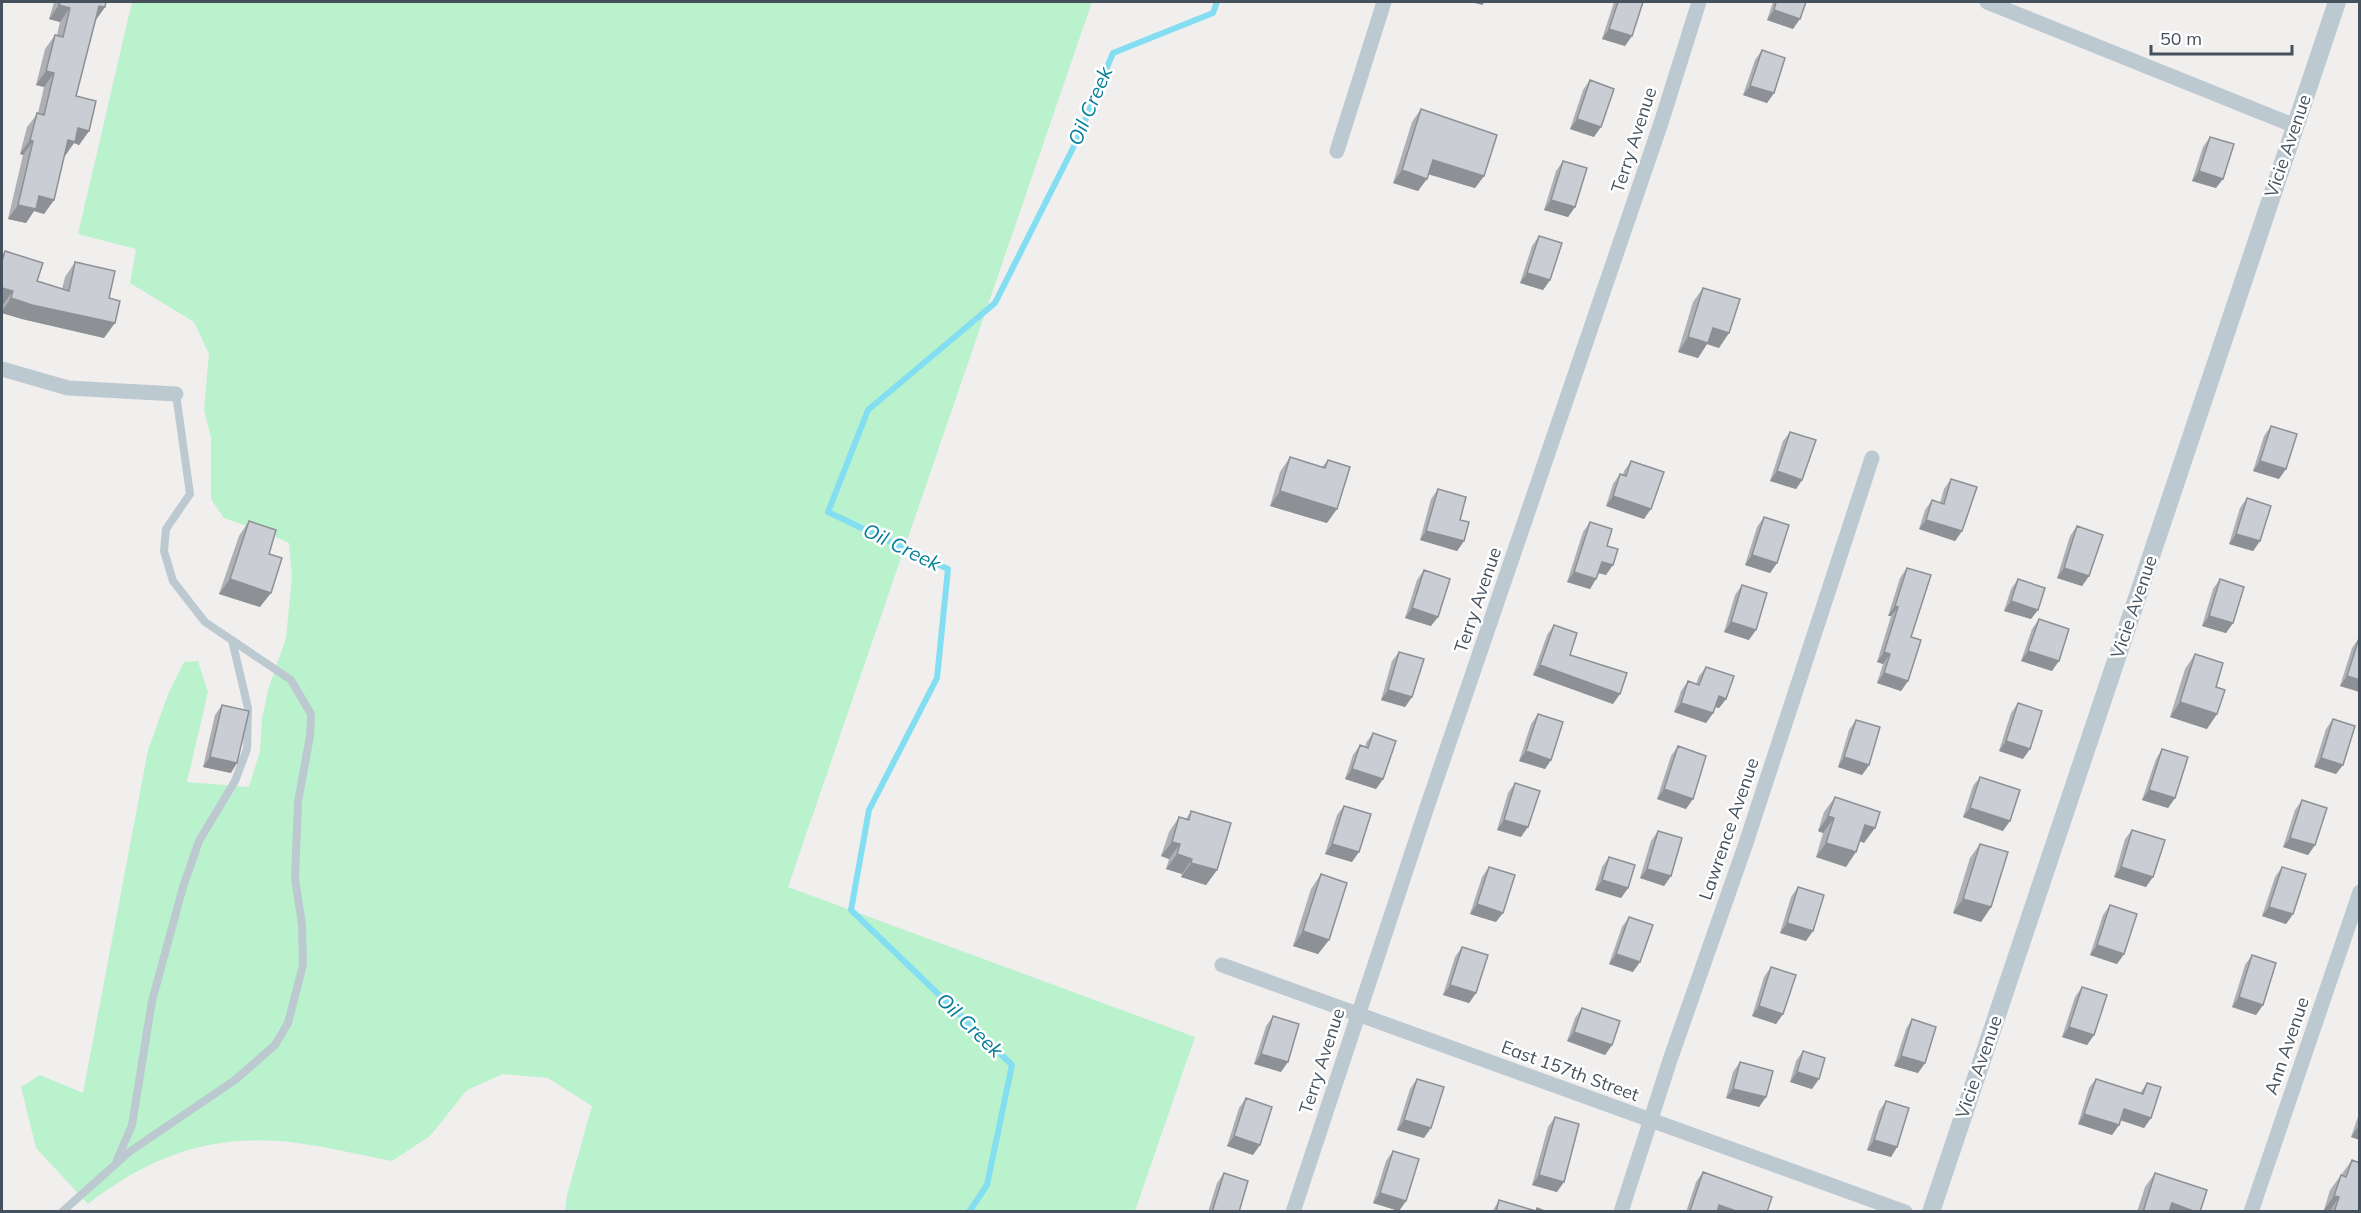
<svg xmlns="http://www.w3.org/2000/svg" width="2361" height="1213" viewBox="0 0 2361 1213" font-family="Mulish,sans-serif">
<rect width="100%" height="100%" fill="#f1eeee"/>
<path fill="#b9f2cd" d="M132 2H1092L788 887 1195 1037 1135 1211H565L567 1195 592 1106 548 1078 503 1074 467 1090 430 1136 392 1161C355 1154 317 1144 279 1141 204 1136 146 1159 88 1204L36 1148 21 1087 40 1075 83 1093 148 750 169 692 184 662 198 661 208 692 187 782 249 787 260 751 262 719 268 690 286 638 292 577 289 543 265 532 224 518 211 499V438L204 410 209 354 194 322 130 283 136 249 78 234Z"/>
<g fill="none" stroke-linecap="round" stroke-linejoin="round">
<path stroke="#83def1" stroke-width="6" d="M969 1212 987 1185 1012 1065 851 910 869 810 937 678 948 569 828 512 868 410 995 303 1076 142 1113 53 1213 13 1217 2"/>
<path stroke="#bdc9d1" stroke-width="8" d="M117 1160 132 1125 152 1001 183 887 199 841 235 781 247 749 248 708 232 640
M62 1212 129 1152 235 1080 275 1045 288 1023 303 965 302 924 295 879 298 802 310 736 311 714 291 680 205 622 173 581 164 551 166 529 190 494 176 394"/>
<path stroke="#bdc9d1" stroke-width="15" d="M1987 2 2295 126
M1337 151 1384 2
M2 369 68 388 176 394
M1222 965 1905 1212
M1293 1212 1427 807 1661 123 1699 2
M1621 1212 1670 1060 1745 846 1872 458
M2251 1212 2360 892"/>
<path stroke="#bdc9d1" stroke-width="18" d="M1931 1212 2337 2"/>
</g>
<path fill="#aeb0b5" d="M54 2H106L105 7 95 21 76 96 89 131 79 145 74 143 64 155 54 200 44 214 34 211 26 223 8 219 23 155 20 154 27 127 38 113 44 87 36 85 45 49 55 35H57L60 22 49 19Z
M1614 2H1618L1625 46 1602 39Z
M1773 2H1806L1793 29 1767 20Z
M1762 50 1774 93 1767 103 1743 95 1755 60Z
M1590 80 1594 137 1570 129 1583 90Z
M1421 109 1484 176 1475 188 1429 174 1418 191 1393 183 1412 122Z
M2210 137 2216 188 2192 181 2203 147Z
M1563 161 1575 207 1568 217 1544 210 1556 171Z
M1539 236 1550 280 1543 290 1520 283 1532 246Z
M5 251 37 281 62 289 65 277 75 262 109 298 104 338 22 319 2 313V256Z
M1703 288 1719 348 1707 344 1698 358 1678 352 1693 302Z
M2271 426 2279 479 2253 471 2264 436Z
M1790 432 1802 480 1796 489 1770 481 1783 441Z
M1290 457 1322 467 1328 460 1327 523 1270 506 1280 472Z
M1631 461 1644 519 1606 506 1613 484 1620 474 1623 475 1624 471Z
M1951 479 1962 531 1955 541 1919 529 1925 510 1932 500 1940 503 1944 489Z
M1438 489 1460 520 1464 541 1457 551 1420 540 1431 499Z
M2247 498 2260 541 2253 551 2229 544 2240 508Z
M1764 517 1777 563 1770 573 1745 565 1757 527Z
M249 521 269 554 260 607 219 594 239 536Z
M1590 522 1607 546 1606 575 1599 573 1590 589 1567 582 1583 532Z
M2077 526 2089 576 2082 586 2057 578 2070 536Z
M1907 568 1911 637 1908 681 1901 691 1877 683 1883 664 1877 662 1891 616H1888L1900 578Z
M1424 570 1431 626 1405 618 1417 580Z
M2018 579 2031 619 2004 611 2011 589Z
M2220 579 2233 623 2226 633 2202 626 2213 589Z
M1742 585 1749 640 1724 632 1735 595Z
M2039 619 2052 671 2021 661 2032 629Z
M1554 625 1570 655 1613 704 1533 675 1547 635Z
M2359 638H2360V692L2340 686 2352 648Z
M1399 652 1412 697 1405 707 1381 700 1392 661Z
M2195 654 2216 687 2207 729 2170 717 2185 669Z
M1706 667 1726 699 1719 708 1715 707 1713 713 1706 723 1674 712 1681 691 1688 681 1696 684 1699 676Z
M2018 703 2023 759 1999 751 2011 713Z
M222 705 231 773 203 767 215 715Z
M1538 714 1551 760 1545 769 1519 761 1531 724Z
M2333 719 2336 774 2314 767 2326 729Z
M1856 720 1869 765 1862 775 1838 767 1849 730Z
M1373 733 1383 779 1376 789 1345 779 1353 755 1360 745 1365 747 1366 743Z
M1678 746 1686 809 1657 799 1671 756Z
M2162 749 2175 798 2168 808 2142 800 2156 759Z
M1980 777 2003 831 1963 817 1973 786Z
M1515 783 1521 837 1497 830 1508 793Z
M1835 797 1864 843 1860 841 1846 867 1816 857 1823 833 1818 831 1824 812Z
M2302 800 2315 845 2308 855 2283 847 2295 810Z
M1344 806 1352 862 1325 854 1337 815Z
M1191 811 1217 870 1206 885 1181 877 1182 874 1166 869 1169 859 1161 856 1169 832 1179 817 1186 819Z
M2132 830 2146 887 2114 877 2125 839Z
M1658 831 1671 876 1664 886 1640 878 1651 841Z
M1980 844 1991 907 1981 922 1953 913 1970 858Z
M1609 857 1628 888 1621 898 1595 890 1602 867Z
M1489 867 1496 922 1470 914 1482 877Z
M2282 867 2293 914 2286 924 2262 916 2275 877Z
M1321 874 1329 940 1318 954 1293 946 1311 889Z
M1798 887 1806 941 1780 933 1791 897Z
M2110 905 2124 954 2117 964 2090 955 2103 915Z
M1629 917 1633 972 1609 964 1622 927Z
M1462 947 1476 993 1469 1003 1443 995 1455 957Z
M2252 955 2263 1005 2256 1015 2232 1007 2245 965Z
M1771 967 1783 1014 1776 1024 1752 1016 1764 977Z
M2082 987 2094 1035 2087 1045 2062 1037 2075 997Z
M1582 1008 1612 1045 1605 1055 1567 1041 1575 1018Z
M1273 1016 1281 1072 1254 1064 1266 1026Z
M1912 1019 1925 1063 1918 1073 1894 1066 1906 1029Z
M1803 1051 1812 1089 1790 1082 1796 1061Z
M1740 1062 1766 1097 1759 1107 1726 1098 1733 1072Z
M1417 1079 1424 1138 1397 1130 1410 1089Z
M2096 1079 2140 1093 2147 1083 2151 1118 2144 1128 2120 1120 2119 1125 2112 1135 2078 1124 2089 1088Z
M1246 1098 1253 1155 1227 1146 1239 1108Z
M1886 1101 1897 1147 1891 1157 1867 1150 1879 1111Z
M2360 1111V1140L2351 1137Z
M1555 1117 1557 1192 1532 1185 1548 1127Z
M1393 1151 1406 1201 1399 1211 1373 1203 1386 1161Z
M2352 1160 2360 1212H2328L2324 1210 2330 1190Z
M1703 1172 1767 1212H1686L1696 1182Z
M1224 1173 1239 1212H1208L1217 1183Z
M2155 1173 2200 1212H2137L2145 1187Z
M1499 1200 1535 1211 1537 1208 1547 1212H1492Z"/>
<path fill="#8d9094" d="M1471 2H1485L1482 5Z
M59 5 70 8 60 22 49 19Z
M99 6 105 7 95 21Z
M1774 10 1800 19 1793 29 1767 20Z
M1609 29 1632 36 1625 46 1602 39Z
M46 71 54 73 44 87 36 85Z
M1750 86 1774 93 1767 103 1743 95Z
M1577 119 1601 127 1594 137 1570 129Z
M78 128 89 131 79 145 74 143 65 156 58 154Z
M30 140 33 141 23 155 20 154Z
M1433 160 1484 176 1475 188 1424 173Z
M1402 170 1427 179 1418 191 1393 183Z
M2199 171 2223 179 2216 188 2192 181Z
M39 196 54 200 44 214 34 211 26 223 8 219 18 205Z
M1551 200 1575 207 1568 217 1544 210Z
M1527 273 1550 280 1543 290 1520 283Z
M2 288 13 291 2 306Z
M11 298 115 323 104 338 22 319 2 313V311Z
M1713 328 1729 333 1719 348 1707 344 1698 358 1678 352 1688 337Z
M2260 461 2286 469 2279 479 2253 471Z
M1777 471 1802 480 1796 489 1770 481Z
M1280 491 1337 509 1327 523 1270 506Z
M1613 496 1651 509 1644 519 1606 506Z
M1926 520 1962 531 1955 541 1919 529Z
M1426 531 1464 541 1457 551 1420 540Z
M2236 534 2260 541 2253 551 2229 544Z
M1752 555 1777 563 1770 573 1745 565Z
M1602 562 1613 565 1606 575 1595 572Z
M2064 568 2089 576 2082 586 2057 578Z
M1574 572 1596 579 1590 589 1567 582Z
M230 579 271 593 260 607 219 594Z
M2011 601 2038 610 2031 619 2004 611Z
M1895 606 1898 607 1891 616H1888Z
M1412 608 1438 617 1431 626 1405 618Z
M2209 616 2233 623 2226 633 2202 626Z
M1731 622 1756 630 1749 640 1724 632Z
M2028 651 2059 661 2052 671 2021 661Z
M1884 652 1890 654 1883 664 1877 662Z
M1540 665 1620 694 1613 704 1533 675Z
M1884 673 1908 681 1901 691 1877 683Z
M2347 676 2360 680V692L2340 686Z
M1388 690 1412 697 1405 707 1381 700Z
M1719 696 1726 699 1719 708 1712 706Z
M2180 702 2217 714 2207 729 2170 717Z
M1681 703 1713 713 1706 723 1674 712Z
M2006 741 2030 749 2023 759 1999 751Z
M1526 751 1551 760 1545 769 1519 761Z
M210 757 237 763 231 773 203 767Z
M1844 757 1869 765 1862 775 1838 767Z
M2321 758 2343 765 2336 774 2314 767Z
M1352 769 1383 779 1376 789 1345 779Z
M1664 789 1693 799 1686 809 1657 799Z
M2149 790 2175 798 2168 808 2142 800Z
M1970 808 2010 821 2003 831 1963 817Z
M1828 816 1834 818 1823 833 1818 831Z
M1504 820 1528 827 1521 837 1497 830Z
M1865 825 1875 828 1864 843 1855 839Z
M2290 838 2315 845 2308 855 2283 847Z
M1172 842 1180 844 1169 859 1161 856Z
M1826 843 1856 852 1846 867 1816 857Z
M1332 844 1359 852 1352 862 1325 854Z
M1177 854 1192 859 1182 874 1166 869Z
M1191 863 1217 870 1206 885 1181 877Z
M2121 867 2153 877 2146 887 2114 877Z
M1647 869 1671 876 1664 886 1640 878Z
M1602 880 1628 888 1621 898 1595 890Z
M1963 899 1991 907 1981 922 1953 913Z
M1477 904 1503 913 1496 922 1470 914Z
M2269 907 2293 914 2286 924 2262 916Z
M1787 923 1813 931 1806 941 1780 933Z
M1303 931 1329 940 1318 954 1293 946Z
M2097 945 2124 954 2117 964 2090 955Z
M1616 954 1640 962 1633 972 1609 964Z
M1450 985 1476 993 1469 1003 1443 995Z
M2239 997 2263 1005 2256 1015 2232 1007Z
M1759 1006 1783 1014 1776 1024 1752 1016Z
M2069 1027 2094 1035 2087 1045 2062 1037Z
M1574 1032 1612 1045 1605 1055 1567 1041Z
M1261 1054 1288 1062 1281 1072 1254 1064Z
M1901 1056 1925 1063 1918 1073 1894 1066Z
M1797 1072 1819 1079 1812 1089 1790 1082Z
M1733 1089 1766 1097 1759 1107 1726 1098Z
M2124 1109 2151 1118 2144 1128 2117 1119Z
M2084 1114 2119 1125 2112 1135 2078 1124Z
M1404 1120 1431 1128 1424 1138 1397 1130Z
M2358 1127 2360 1128V1140L2351 1137Z
M1234 1136 1260 1145 1253 1155 1227 1146Z
M1874 1140 1897 1147 1891 1157 1867 1150Z
M1539 1175 1564 1182 1557 1192 1532 1185Z
M1380 1193 1406 1201 1399 1211 1373 1203Z
M2334 1196 2339 1197 2329 1212 2324 1210Z
M2172 1203 2196 1212H2166Z
M1719 1205 1739 1212H1714Z"/>
<path fill="#cacdd3" stroke="#8d9094" stroke-width="1.5" d="M60 2H106L105 7 99 6 76 96 96 101 89 131 78 128 75 142 68 140 54 200 39 196 36 209 18 205 33 141 30 140 37 113 44 115 54 73 46 71 55 35 63 37 70 8 59 5Z
M1618 2H1643L1632 36 1609 29Z
M1776 2H1806L1800 19 1774 10Z
M1762 50 1785 58 1774 93 1750 86Z
M1590 80 1614 89 1601 127 1577 119Z
M1421 109 1497 135 1484 176 1433 160 1427 179 1402 170Z
M2210 137 2234 144 2223 179 2199 171Z
M1563 161 1587 168 1575 207 1551 200Z
M1539 236 1562 243 1550 280 1527 273Z
M5 251 43 263 37 281 69 291 75 262 115 271 109 298 120 301 115 323 32 305 11 298 13 291 2 288V261Z
M1703 288 1740 299 1729 333 1713 328 1708 343 1688 337Z
M2271 426 2297 434 2286 469 2260 461Z
M1790 432 1816 440 1802 480 1777 471Z
M1290 457 1325 468 1328 460 1350 467 1337 509 1280 491Z
M1631 461 1664 472 1651 509 1613 496 1620 474 1626 476Z
M1951 479 1977 487 1962 531 1926 520 1932 500 1944 504Z
M1438 489 1466 497 1460 520 1469 522 1464 541 1426 531Z
M2247 498 2271 506 2260 541 2236 534Z
M1764 517 1789 525 1777 563 1752 555Z
M249 521 276 530 269 554 282 558 271 593 230 579Z
M1590 522 1612 529 1607 546 1618 549 1613 565 1602 562 1596 579 1574 572Z
M2077 526 2103 535 2089 576 2064 568Z
M1907 568 1931 575 1911 637 1921 640 1908 681 1884 673 1890 654 1884 652 1898 607 1895 606Z
M1424 570 1450 579 1438 617 1412 608Z
M2018 579 2045 588 2038 610 2011 601Z
M2220 579 2244 587 2233 623 2209 616Z
M1742 585 1767 593 1756 630 1731 622Z
M2039 619 2069 629 2059 661 2028 651Z
M1554 625 1577 633 1570 655 1627 673 1620 694 1540 665Z
M2359 638H2360V680L2347 676Z
M1399 652 1424 659 1412 697 1388 690Z
M2195 654 2223 663 2216 687 2225 690 2217 714 2180 702Z
M1706 667 1734 676 1726 699 1719 696 1713 713 1681 703 1688 681 1699 685Z
M2018 703 2042 711 2030 749 2006 741Z
M222 705 249 711 237 763 210 757Z
M1538 714 1563 722 1551 760 1526 751Z
M2333 719 2355 726 2343 765 2321 758Z
M1856 720 1880 727 1869 765 1844 757Z
M1373 733 1396 741 1383 779 1352 769 1360 745 1368 748Z
M1678 746 1706 756 1693 799 1664 789Z
M2162 749 2188 757 2175 798 2149 790Z
M1980 777 2020 790 2010 821 1970 808Z
M1515 783 1540 791 1528 827 1504 820Z
M1835 797 1880 812 1875 828 1865 825 1856 852 1826 843 1834 818 1828 816Z
M2302 800 2327 808 2315 845 2290 838Z
M1344 806 1371 814 1359 852 1332 844Z
M1191 811 1231 823 1217 870 1191 863 1192 859 1177 854 1180 844 1172 842 1179 817 1189 820Z
M2132 830 2165 840 2153 877 2121 867Z
M1658 831 1682 838 1671 876 1647 869Z
M1980 844 2008 852 1991 907 1963 899Z
M1609 857 1635 865 1628 888 1602 880Z
M1489 867 1515 875 1503 913 1477 904Z
M2282 867 2306 874 2293 914 2269 907Z
M1321 874 1347 883 1329 940 1303 931Z
M1798 887 1824 895 1813 931 1787 923Z
M2110 905 2137 914 2124 954 2097 945Z
M1629 917 1653 925 1640 962 1616 954Z
M1462 947 1488 955 1476 993 1450 985Z
M2252 955 2276 963 2263 1005 2239 997Z
M1771 967 1796 975 1783 1014 1759 1006Z
M2082 987 2107 995 2094 1035 2069 1027Z
M1582 1008 1620 1021 1612 1045 1574 1032Z
M1273 1016 1299 1024 1288 1062 1261 1054Z
M1912 1019 1936 1027 1925 1063 1901 1056Z
M1803 1051 1825 1058 1819 1079 1797 1072Z
M1740 1062 1773 1071 1766 1097 1733 1089Z
M1417 1079 1444 1087 1431 1128 1404 1120Z
M2096 1079 2143 1094 2147 1083 2161 1087 2151 1118 2124 1109 2119 1125 2084 1114Z
M1246 1098 1272 1107 1260 1145 1234 1136Z
M1886 1101 1909 1108 1897 1147 1874 1140Z
M1555 1117 1579 1124 1564 1182 1539 1175Z
M1393 1151 1419 1159 1406 1201 1380 1193Z
M2352 1160 2360 1163V1212H2334L2339 1197 2334 1196 2341 1175 2346 1177Z
M1703 1172 1772 1197 1767 1212H1739L1719 1205 1717 1212 1690 1211Z
M1224 1173 1248 1181 1239 1212H1212Z
M2155 1173 2207 1190 2200 1212H2196L2172 1203 2169 1212H2143Z
M1499 1200 1536 1211 1537 1208 1547 1212H1496Z"/>
<g text-anchor="middle" stroke-width="5" stroke-linejoin="round" paint-order="stroke">
<g font-size="18" fill="#45525d" stroke="#fff">
<text transform="translate(1634 140) rotate(-72)" y="6">Terry Avenue</text>
<text transform="translate(2288 146) rotate(-71)" y="6">Vicie Avenue</text>
<text transform="translate(1478 600) rotate(-71)" y="6">Terry Avenue</text>
<text transform="translate(2134 607) rotate(-71)" y="6">Vicie Avenue</text>
<text transform="translate(1729 829) rotate(-71)" y="6">Lawrence Avenue</text>
<text transform="translate(2287 1046) rotate(-71)" y="6">Ann Avenue</text>
<text transform="translate(1322 1061) rotate(-72)" y="6">Terry Avenue</text>
<text transform="translate(1979 1067) rotate(-71)" y="6">Vicie Avenue</text>
<text transform="translate(1570 1071) rotate(20)" y="6">East 157th Street</text>
</g>
<g font-size="20" font-style="italic" fill="#057f99" stroke="#fff">
<text transform="translate(1090 106) rotate(-67)" y="7">Oil Creek</text>
<text transform="translate(902 547) rotate(26)" y="7">Oil Creek</text>
<text transform="translate(970 1025) rotate(44)" y="7">Oil Creek</text>
</g>
</g>
<rect width="2361" height="1213" fill="none" stroke="#45525d" stroke-width="6"/>
<path d="M2151 45v9h141v-9" fill="none" stroke="#45525d" stroke-width="3"/>
<text x="2160" y="45" font-size="18" fill="#45525d" stroke="#ffffff" stroke-width="4.5" paint-order="stroke">50 m</text>
</svg>
